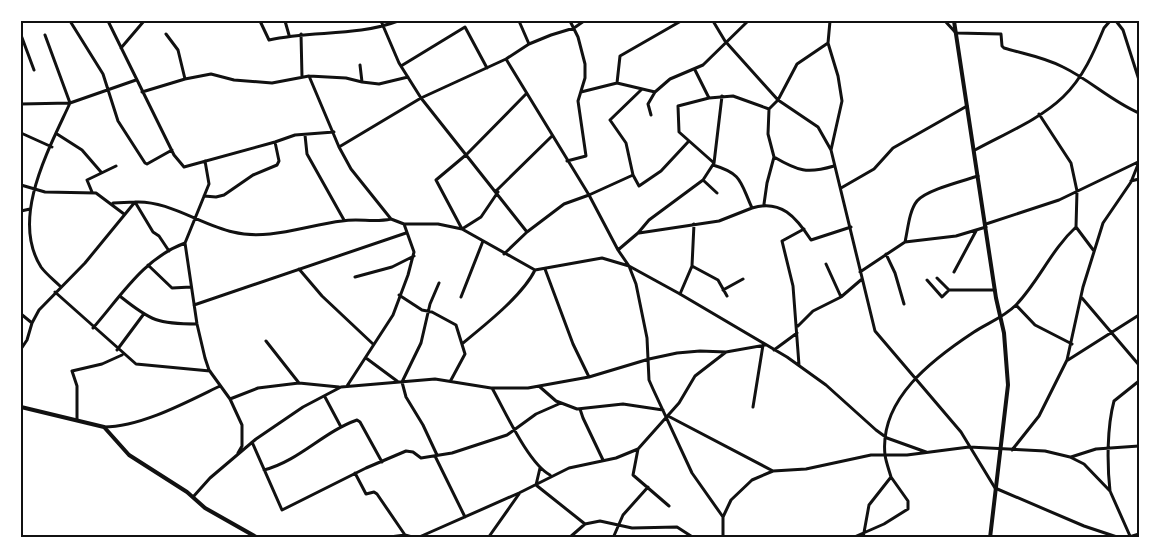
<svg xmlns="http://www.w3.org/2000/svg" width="1160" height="559" viewBox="0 0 1160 559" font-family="Manrope,sans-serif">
<rect width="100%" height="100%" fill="#fff"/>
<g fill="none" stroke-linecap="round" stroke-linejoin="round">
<path stroke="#111" stroke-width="3" d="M70 21 103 74 118 121 145 163 147 164 172 150
M108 21 174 155 184 167 275 142 295 135 334 132
M260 21 269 40C312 30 356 37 398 21
M285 21 289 35
M381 21 399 63 421 98 527 232 564 204 589 195 618 250 629 266 636 284 647 338 649 380 653 389 692 473 723 517
M519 21 529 44
M713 21 725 41 778 100 818 127 831 150
M830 21 828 43 838 76 842 101 831 150 875 331 961 432 995 488 1084 526 1120 538
M945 21 956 33 1001 34 1002 46 1004 48C1024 54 1044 57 1063 67 1090 80 1111 101 1139 113
M1116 21 1123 30 1139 80
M166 34 178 50 185 79
M301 34 302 77
M21 35 34 70
M828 43 797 64 778 100 769 109 768 134 774 157C798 171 807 174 834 166
M121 48 144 21
M506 59 589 195 633 175
M401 66 465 27 487 68
M695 70 709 98
M309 76 346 78 362 82 360 65
M362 82 379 84 408 77
M617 83 620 56 681 21
M641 90 610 120 626 143 633 175 639 186 661 171 688 142
M142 92 185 79 211 74 234 80 272 83 309 76 339 147 351 169 391 219 404 224H438L462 229 535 270 602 258 629 266 680 294 787 357 826 385 876 430 887 438 926 452
M581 92 617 83 655 92 670 79 703 65 748 21
M21 104 70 103 45 35
M1039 114 1071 163 1077 191 1076 227 1094 251
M651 115 648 104 655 92
M21 133 52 147
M57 134 82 150 101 172
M305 135 307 154 344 220
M339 147 421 98 506 59 529 44 551 35 574 28 584 21
M975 150C1004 134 1039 120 1063 97 1083 78 1094 52 1104 28L1110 21
M205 161 209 184 185 243 197 324 205 358 209 370 230 399 242 425V446L238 453
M567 161 586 156 578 101 585 78V64L578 37 570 21
M714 163 679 132 678 106 709 98 733 96 769 109
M713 165C743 174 740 182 752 208 781 199 796 217 811 240L851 227
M703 180 717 193
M1131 181 1139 179
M21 185 45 192 96 193 124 214
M841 188 874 169 893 148 967 106
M496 191 552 136
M92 192 87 180 116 166
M498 192 481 217 462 229 436 180 467 154 526 94
M204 196 216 197 224 195 253 175 277 165 279 161 275 142
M113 203 135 202 153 232 159 236 169 251
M764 204 767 183 774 157
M21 211 30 209
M986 224 1059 200 1138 162
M639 233 719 221 752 208
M905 242C908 229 909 211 917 201 926 190 963 181 978 176
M618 250 638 233 649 220 703 180 714 163 722 96
M504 254 527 232
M886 254 895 273 904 304
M826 264 841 297
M148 265 172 288 191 287
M692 266 718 280 727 296
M299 269 322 296 373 344
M545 269 573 344 589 377
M860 272 905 242 956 236 986 227
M954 272 976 231
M355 277 392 267 414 256
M937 278 949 290H995
M927 280 942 297 949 290
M60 286C54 280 46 274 41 267 10 218 49 149 70 103L136 80
M723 290 743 279
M55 292 136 364 210 371
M680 294 692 266 694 224
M399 295 422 310 432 312 456 325 465 354 451 380
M121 297C151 321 158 324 197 324
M461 297 483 241
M1082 298 1139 365
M194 305 406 233
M1016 305 1035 325 1072 344
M21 314 32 323
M798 326 813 311 841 297 862 279
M93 328C121 296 144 258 185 243
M266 341 299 383
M463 343C485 325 523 295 535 270
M21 349 27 340 32 323 39 310 85 263 135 202C168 200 201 225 233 232 268 241 307 225 342 221 359 218 374 223 391 219
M117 350 143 315
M774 350 797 333
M366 358 397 381
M1068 360 1139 315
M799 365 793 286 782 241 804 229
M347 386 393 315 408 275 414 252 404 224
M540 387 556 401 577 409 623 404 663 410
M492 388C505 411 528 463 550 475
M325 397 341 427
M230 399 258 388 299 383 339 387
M753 407 763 345
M580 409 583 418 603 460
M668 416 773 471
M77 420V386L72 371 102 364 122 355
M104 427C141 427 187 402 220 386
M252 442 282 510 366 468 406 451 413 452 421 458 452 453 507 435 536 414 561 403
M638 449 633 475 669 506
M1012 450 1039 416 1067 360 1083 287 1103 223 1131 182 1139 162
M437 455 423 425 406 397 402 382 421 343 430 304 439 283
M435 456 465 517
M1071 457 1096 449 1139 446
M540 468 536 485 585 524
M264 470C299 461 323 432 357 420L360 422 382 462
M355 473 366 494 374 492 377 494 405 535
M1110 491C1107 464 1107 427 1114 401L1139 381
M193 497 210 478 256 439 303 407 341 387 435 379 491 388H528L589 377 649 359 677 353 700 351 726 352 765 345
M382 538 405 535 416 538
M417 538 519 493 569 468 616 458 638 449 679 403 695 376 726 352
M488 538 519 494
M569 538 585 524 600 521 632 528 677 527 694 538
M613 538 623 515 648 487
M723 538V517L731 500 752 480 773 471 806 469 871 455H907L969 447 1045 451 1070 457 1084 464 1110 491 1130 536
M852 538 884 524 908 509V501L891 477
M863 538 869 505 891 477C889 470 886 462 885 455 879 399 933 359 974 332 988 323 1004 317 1016 305 1039 281 1051 250 1076 227
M1126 538 1139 534"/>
<path stroke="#111" stroke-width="4" d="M954 21 996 298 1004 333 1008 385 990 538
M21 407 104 427 129 455 187 492 205 508 258 538"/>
</g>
<rect width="1160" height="559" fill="none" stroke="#ffffff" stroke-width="45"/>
<rect x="22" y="22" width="1116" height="514" fill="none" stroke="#111" stroke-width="2"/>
</svg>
